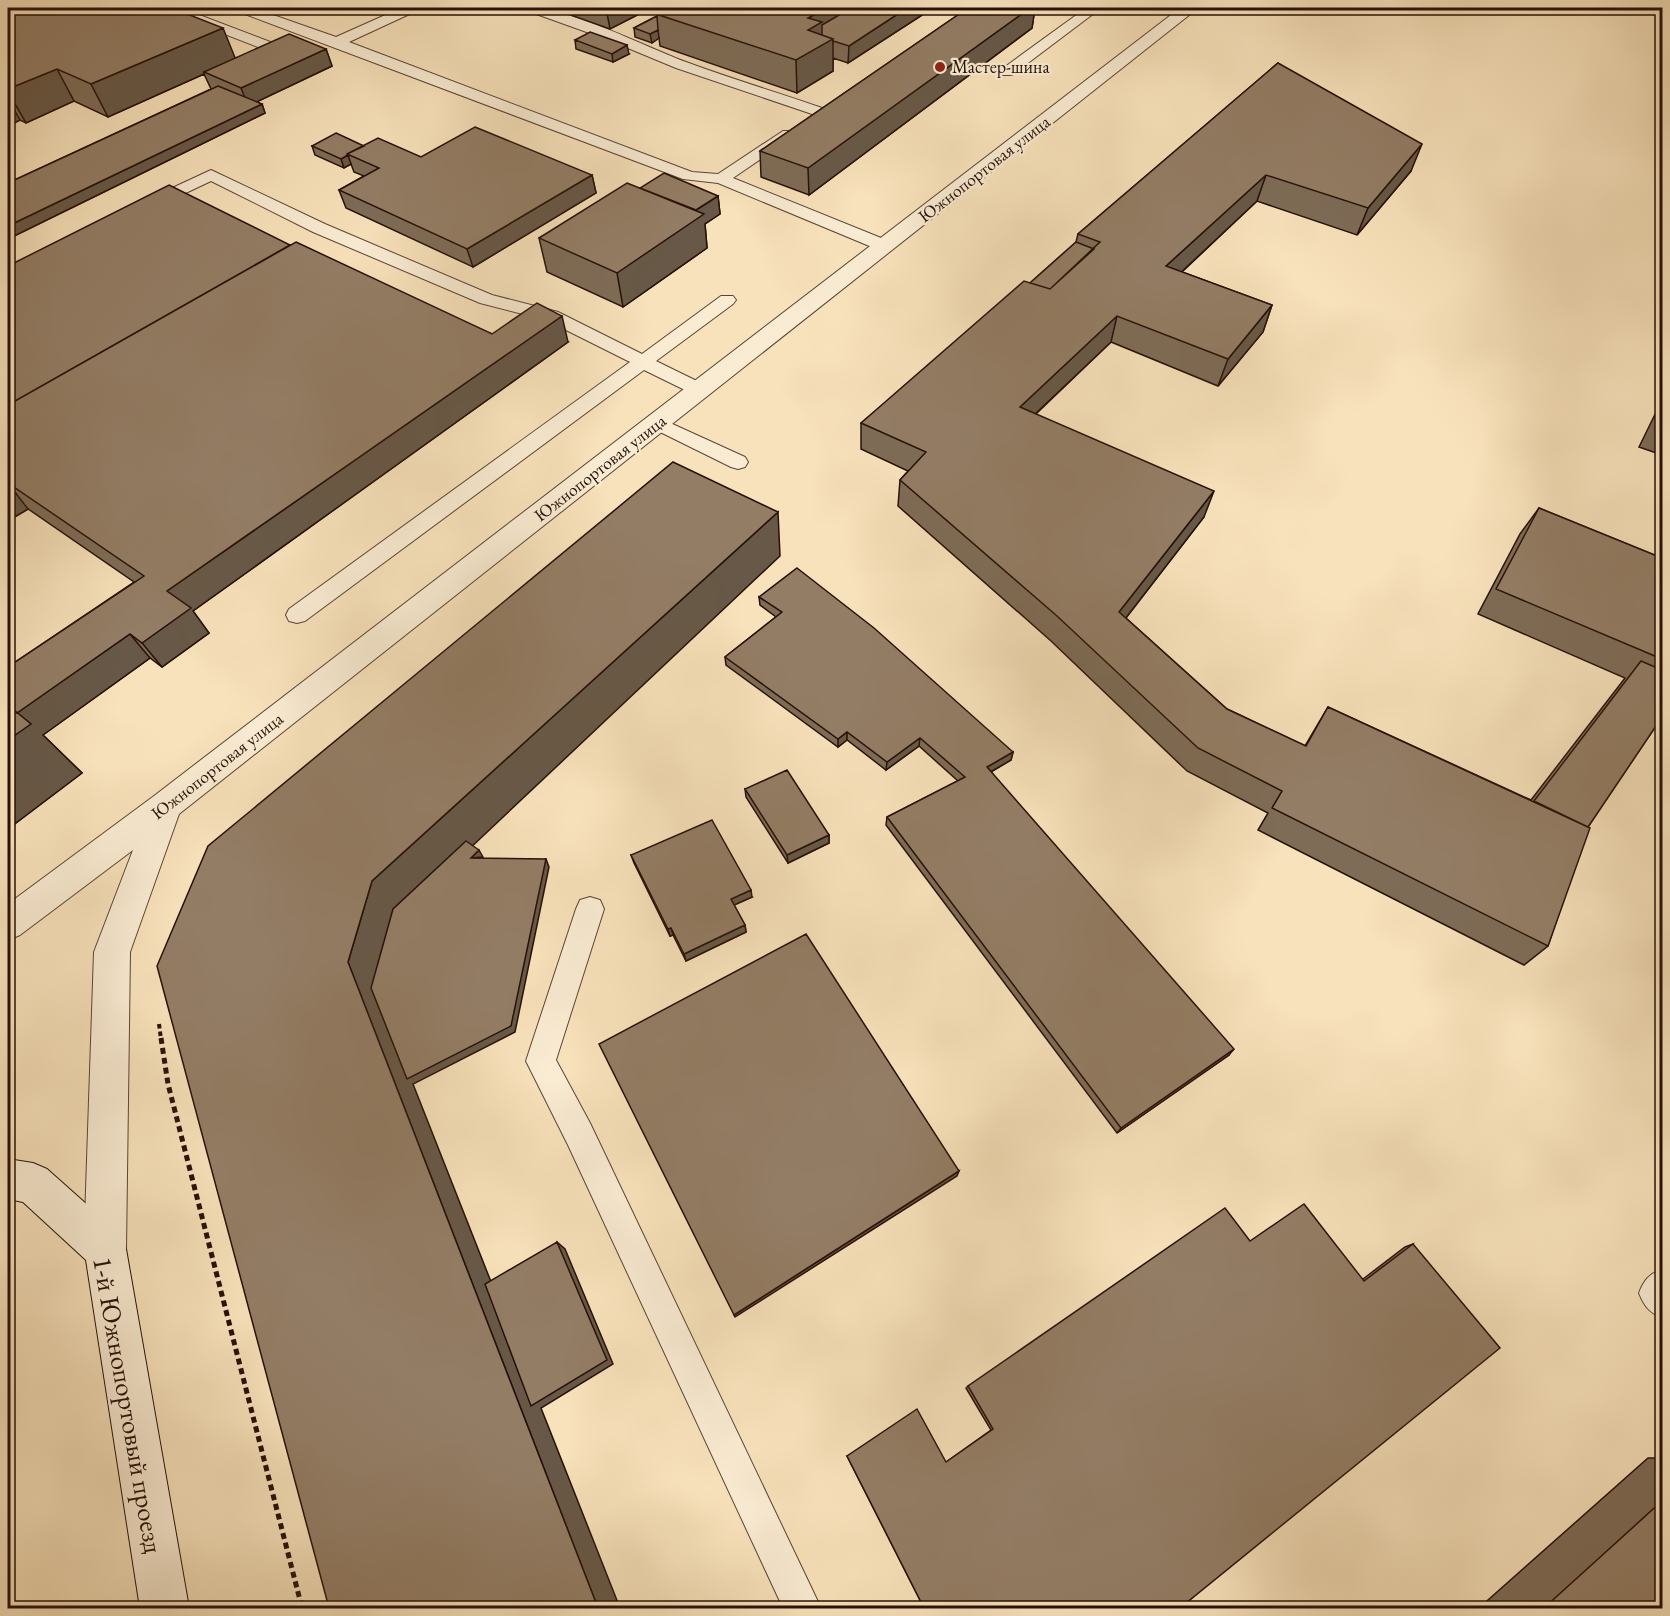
<svg xmlns="http://www.w3.org/2000/svg" width="1670" height="1616" viewBox="0 0 1670 1616" font-family="'EB Garamond',serif">
<rect width="100%" height="100%" fill="#f8e2bb"/>
<filter id="stains"><feTurbulence type="fractalNoise" baseFrequency=".00333" numOctaves="4"/><feColorMatrix values="0 0 0 0 .2 0 0 0 0 .09 0 0 0 0 .02 0 0 0 .5 -.17"/></filter>
<radialGradient id="worn" r=".72"><stop offset=".6" stop-color="#630" stop-opacity="0"/><stop offset="1" stop-color="#630" stop-opacity=".3"/></radialGradient>
<g fill="none" stroke-linecap="round" stroke-linejoin="round">
<defs>
<path id="service" d="M163 8H181L273 43 275 46 268 50 263 49 165 11Z
M235 8H253L336 37 401 8H417L416 11 349 42 692 172 718 174 783 131H793L796 134 793 137 733 178 891 242 893 246 885 251 879 250 718 183 683 179 237 11Z
M526 8C562 4 648 48 686 62 732 79 779 93 825 109L827 112 820 116 815 115 676 68 606 39 528 11Z
M1086 8H1101L1012 75H1002L1000 72 1002 69Z
M211 170 325 224 492 295 558 312 642 354 721 296H733L736 300 733 304 656 361 707 386 710 390 707 394H693L644 370 305 621 297 623 289 621 286 615 289 609 630 362 546 320 480 303 313 232 211 181 154 208H142L140 205 142 202Z
M657 417 745 457 748 462 745 467 738 469 731 467 650 427 647 423 650 419Z
M590 897 600 900 604 909 556 1060 590 1123 821 1608H783L568 1145 526 1061 576 909 580 900Z
M1662 1269V1318C1649 1312 1644 1306 1639 1293 1644 1280 1649 1274 1662 1269Z"/>
<path id="tertiary" d="M1180 8H1198L179 814 130 952 126 1249 120 1264 105 1270 90 1264 84 1249 94 952 133 850 20 935 8 940V904L154 796Z"/>
<path id="secondary" d="M8 1159 33 1163 47 1169 120 1234 126 1249 189 1608H140L86 1260 23 1202 8 1199Z"/>
</defs>
<use href="#service" stroke="#5a4435" stroke-width="2"/>
<use href="#tertiary" stroke="#5a4435" stroke-width="2"/>
<use href="#secondary" stroke="#261008" stroke-width="2"/>
<path stroke="#261008" stroke-width="4" stroke-dasharray="4.5 3" stroke-linecap="butt" d="M159 1024 161 1039"/>
<path stroke="#261008" stroke-width="5" stroke-dasharray="6 4" stroke-linecap="butt" d="M161 1038 168 1084 302 1608"/>
<use href="#service" fill="#faecd3" fill-rule="evenodd"/>
<use href="#tertiary" fill="#faecd3" fill-rule="evenodd"/>
<use href="#secondary" fill="#faecd3" fill-rule="evenodd"/>
</g>
<path fill="#7e6c57" stroke="#261008" stroke-width="1.5" d="M8 8 235 58 326 49 332 66 256 102 262 104 265 113 8 239V183L211 89 204 74 108 117 74 101 26 123 20 120 8 126Z
M276 8H310L294 14Z
M561 8H648L649 9 610 29 562 12Z
M668 8H933L848 63 833 58V71L797 93 660 46 659 38 652 43 635 37 634 28 657 16 656 14Z
M968 8H1035L1032 28 809 195 761 177 760 151Z
M1040 8H1059L1054 11Z
M575 40 629 54 613 62 576 49Z
M1278 63 1411 171 1357 235 1257 201 1182 272 1272 305 1263 332 1218 386 1111 342 1036 414 1204 517 1126 618 1227 709 1305 746 1328 707 1531 800 1625 678 1478 614 1520 534 1539 508 1662 558V717L1588 827 1548 946 1524 965 1258 830 1268 813 1187 771 1051 641 898 506 900 480 908 471 861 449V423L1030 283 1076 242 1078 234Z
M312 146H364L421 157 592 175 596 193 473 267 346 208 339 190 364 176 354 172 351 164 344 168 315 155Z
M640 188 718 196 720 214 705 224 707 248 623 307 547 272 539 238Z
M290 245 492 334 568 342 193 611 209 633 162 667 150 658 43 735 82 773 8 829V667L134 582 28 509 8 521V266Z
M1662 400V455L1639 447Z
M759 597 1013 752 1011 760 991 772 1229 1055 1117 1133 886 825 887 817 958 781 919 746 886 770 847 740 838 747 726 665 725 657 776 617 760 605Z
M745 789 829 835V843L788 863 746 797Z
M631 855 752 897 734 905 745 925 746 932 686 961 673 935 670 936 634 863Z
M1250 1241 1363 1279 1405 1247 1413 1244 1180 1608H924L847 1456 946 1462 991 1430 966 1388 968 1386Z
M1648 1458H1662V1608H1479Z"/>
<path fill="#675847" stroke="#261008" stroke-width="1.5" d="M292 8H310L294 14Z
M606 8H648L649 9 610 29Z
M826 8H865L833 39V71L797 93 796 60 808 18Z
M904 8H933L848 63 849 46 904 10Z
M1030 8H1035L1032 28 809 195 808 168Z
M223 28 236 60 204 72V74L108 117 91 84Z
M658 30 659 38 652 43 650 34Z
M627 45 629 54 613 62 612 54Z
M326 49 332 66 248 106 241 88Z
M57 69 74 101 26 123 8 92V89Z
M8 99 20 120 8 126Z
M262 104 265 113 8 239V226Z
M1422 144 1411 171 1357 235 1368 208Z
M348 155 351 164 344 168 341 159Z
M592 175 596 193 473 267 467 249Z
M1266 175 1257 201 1159 293 1166 266Z
M718 196 720 214 705 224 707 248 623 307 617 273 693 212Z
M1272 305 1263 332 1218 386 1228 359Z
M562 316 568 342 193 611 209 633 162 667 142 643 167 591Z
M1117 316 1111 342 1015 433 1020 407Z
M8 483 28 509 8 521Z
M1214 491 1204 517 1111 637 1119 612Z
M778 512 780 556 398 916 546 859 549 867 515 1032 413 1084 538 1401 557 1242 565 1249 613 1364 541 1408 620 1608H598L348 962 372 881Z
M130 634 150 658 43 735 82 773 8 829V719Z
M847 732V740L838 747V739Z
M920 738 919 746 886 770 887 762Z
M1013 752 1011 760 985 775 987 767Z
M829 835V843L788 863 787 855Z
M479 850 483 857 471 858Z
M751 890 752 897 732 906 731 899Z
M745 925 746 932 686 961 684 954Z
M671 928 673 935 670 936 668 929Z
M1234 1049 1229 1055 1117 1133 1121 1128Z
M959 1171 957 1176 735 1317 734 1315Z"/>
<path fill="#937d65" stroke="#261008" stroke-width="1.5" d="M8 8H172L223 28 91 84 57 69 8 89Z
M668 8H826L808 18 822 22 808 30 833 39 796 60 656 14Z
M851 8H894L904 10 849 46 833 41V39L822 35V25Z
M968 8H1030L808 168 760 151Z
M657 16 658 30 650 34 634 28Z
M590 32 627 45 612 54 575 40Z
M289 34 326 49 241 88 204 72Z
M1278 63 1422 144 1368 208 1266 175 1166 266 1272 305 1228 359 1117 316 1020 407 1214 491 1119 612 1227 709 1306 746 1328 707 1590 828 1548 946 1272 808 1282 791 1198 748 1057 616 900 480 926 452 861 423 1024 281 1050 289 1100 242 1078 234Z
M218 86 262 104 8 226V183Z
M475 127 592 175 467 249 339 190 379 168 347 154 378 138 421 157Z
M336 133 364 146 347 154 348 155 341 159 312 146Z
M664 173 718 196 696 210 640 188Z
M627 183 704 214 617 273 539 238Z
M169 185 290 245 8 405V266Z
M296 242 492 334 537 303 562 316 167 591 191 608 142 643 130 634 17 713 8 705V667L144 576 8 483V405Z
M1076 242 1094 249 1050 289 1030 283Z
M1662 414V422L1659 420Z
M673 462 778 512 372 881 348 962 598 1608H329L157 966 208 846Z
M1539 508 1662 558V659L1496 589Z
M797 568 874 628 1013 752 987 767 1234 1049 1121 1128 887 817 965 777 920 738 887 762 847 732 838 739 725 657 782 612 759 597Z
M1641 661 1662 670V717L1588 827 1534 801Z
M8 705 31 724 8 740Z
M787 770 829 835 787 855 745 789Z
M712 820 751 890 731 899 745 925 684 954 671 928 668 929 631 855Z
M466 841 479 850 471 858 546 859 511 1026 407 1079 371 988 393 909Z
M806 934 959 1171 734 1315 599 1044Z
M1304 1204 1364 1281 1413 1244 1500 1348 1180 1608H924L847 1456 917 1409 946 1462 993 1429 968 1386 1225 1208 1250 1241Z
M557 1242 607 1360 531 1406 485 1284Z
M1662 1501V1608H1544Z"/>
<circle fill="#8f2418" stroke="#faecd3" stroke-width="2" cx="940" cy="67" r="6"/>
<g text-anchor="middle" stroke-width="4.5" stroke-linejoin="round" paint-order="stroke">
<g font-size="18" fill="#261008" stroke="#faecd3" text-anchor="start">
<text x="952" y="73">Мастер-шина</text>
</g>
<g font-size="18" fill="#261008" stroke="#faecd3">
<text transform="translate(984 169) rotate(-38)" y="6">Южнопортовая улица</text>
<text transform="translate(600 468) rotate(-38)" y="6">Южнопортовая улица</text>
<text transform="translate(217 766) rotate(-38)" y="6">Южнопортовая улица</text>
</g>
<g font-size="27" fill="#261008" stroke="#faecd3">
<text transform="translate(128 1405) rotate(80)" y="9">1-й Южнопортовый проезд</text>
</g>
</g>
<rect width="1670" height="1616" fill="none" stroke="#f8e2bb" stroke-width="30"/>
<rect x="9" y="9" width="1652" height="1598" fill="none" stroke="#261008" stroke-width="3"/>
<rect x="15" y="15" width="1640" height="1586" fill="none" stroke="#261008" stroke-width="1.5"/>
<rect width="100%" height="100%" filter="url(#stains)"/>
<rect width="100%" height="100%" fill="url(#worn)"/>
</svg>
